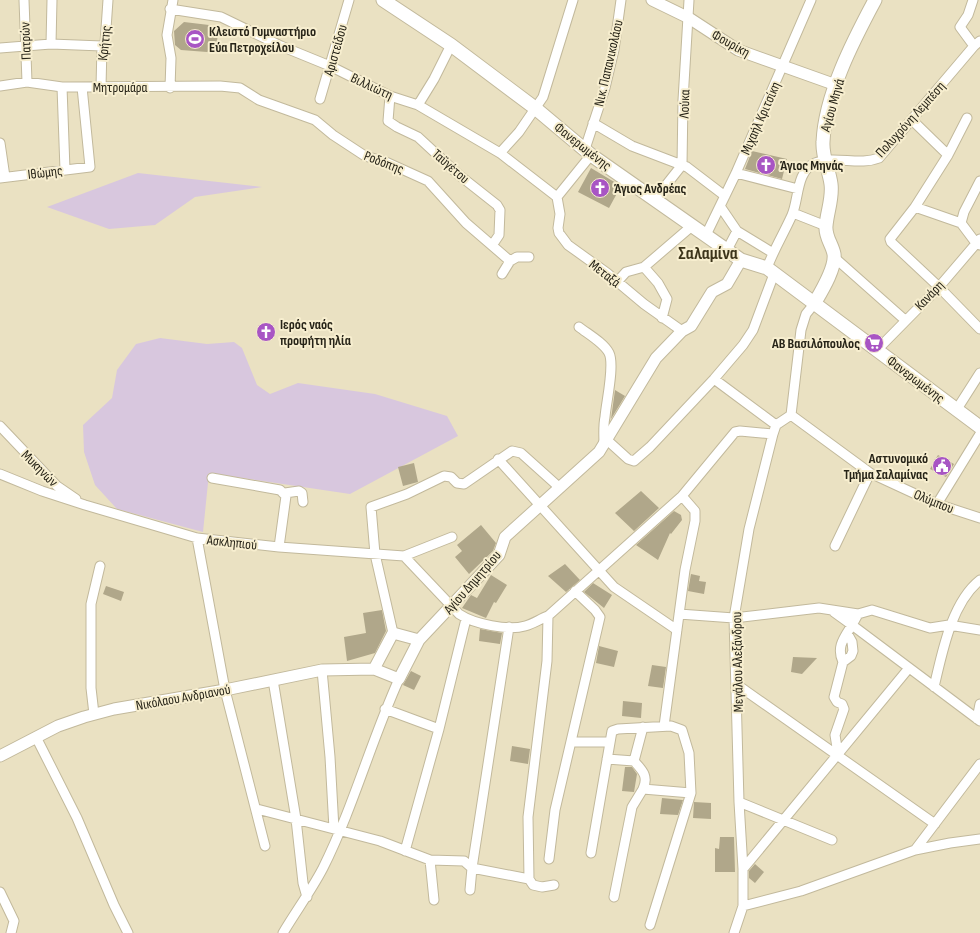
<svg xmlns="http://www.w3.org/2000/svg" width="980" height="933" viewBox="0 0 980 933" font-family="'Sofia Sans Condensed',sans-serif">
<rect width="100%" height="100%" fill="#eae1c2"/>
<path fill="#d8c7de" d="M138 173 262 187 195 197 155 225 109 229 47 207Z
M160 338 207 344 234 342 242 348 257 385 270 394 298 383 375 394 447 416 458 436 350 494 209 473 203 532 117 509 95 485 84 452 83 425 112 398 117 370 136 344Z"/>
<path fill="#b0a78a" d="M184 22 209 25 218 34 216 48 207 52 181 50 175 45 174 31Z
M752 151 787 159 782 179 745 169Z
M591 168 621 186 609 208 578 192Z
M615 390 625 396 611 419 612 412Z
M938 455 954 464 946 477 930 469Z
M414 463 418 482 403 486 398 467Z
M641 491 659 508 634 531 615 513Z
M674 511 681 515 682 520 671 534 670 533 658 560 636 545Z
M481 525 496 543 493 551 469 574 455 557 462 551 457 545Z
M565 564 580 580 566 592 548 576Z
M691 574 700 576 699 581 706 582 704 594 688 591Z
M491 575 507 585 496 603 494 602 486 618 462 608 471 595 477 598Z
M593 583 612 595 604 608 584 592Z
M106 586 124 592 121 601 103 594Z
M382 610 386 631 375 653 347 661 344 637 366 633 363 613Z
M480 629 502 633 500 644 479 641Z
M599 646 618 651 614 667 596 663Z
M793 657 817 658 802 674 791 672Z
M652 665 666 667 663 688 648 686Z
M411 671 421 676 414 690 403 685Z
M623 701 642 703 641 718 622 716Z
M512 746 530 749 528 764 510 761Z
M625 767H632L637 774 634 792 622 791Z
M662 798 683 800 678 815 660 814Z
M694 802 711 803V819L693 818Z
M720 837H734L735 872H715V848L719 849Z
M755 864 764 872 755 883 749 878V871Z"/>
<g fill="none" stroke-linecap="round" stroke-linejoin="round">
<defs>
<path id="minor" d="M24 0 27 82
M973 0 968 15 960 27 974 46
M170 9 221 17 281 46 330 66 390 96 418 105 500 153 557 197
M51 44 52 0
M0 48 51 44 102 46
M0 86 27 82 62 87 220 86 240 88 259 100 315 120 333 135 365 156 386 162 428 181 466 223 510 261 517 257H529
M62 87 65 170
M101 87 102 46 105 43 108 0
M170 88 171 58 167 35 173 0
M390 96 388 121 397 127 418 137 459 175 497 205 500 210 499 235 493 244
M320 99 349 0
M418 105 434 79 451 45
M912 120 948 155 915 207
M593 123 632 146 687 167 725 196
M0 143 5 177
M585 149 605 88 614 50 621 0
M500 153 519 132 543 97 573 0
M948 155 967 118
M736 173 798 189
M0 178 90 167 82 87
M557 197 560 214 558 228 559 233 568 245 607 273 644 304 682 331
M557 197 591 155
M655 199 682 165 683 100 689 0
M720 206 737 231 773 253
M793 213 826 226
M961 223 964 212 980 181
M706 235 736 173 811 0
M980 245 976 243 961 223 915 207 890 239 891 242 939 287 980 329
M727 250 737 231
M835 258 905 320
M644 267 658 283 667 299 662 318
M767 268C774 249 784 233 792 215 799 199 796 171 815 163 835 155 859 166 879 158L974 46 980 41
M502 274 510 261
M617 282 626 272 644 267 693 225
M579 327C588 334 604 343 609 353 615 365 606 403 605 417 603 426 604 436 604 445
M877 350 939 287 980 239
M714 379 776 425
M957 409 980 373
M791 415 870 473 937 504 980 518
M791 415 801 330 806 314 814 304
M0 426 57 486 76 499
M607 440 628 459 634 461 650 447 714 379 743 345 753 330 774 274
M498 459 614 587 677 630
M0 474 42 491 85 505 197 538 279 547 404 556 459 614C474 624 508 631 525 626 533 624 540 619 548 616L682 496 735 432 740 431 773 434
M212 478 280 490 286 496 279 547
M285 493 299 491 302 493 303 502
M937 504 980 434
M197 538 225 690 265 846
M835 546 870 473
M404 556 452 537
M834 612 852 625C844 638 836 647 843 662
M679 614 734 618 819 608 858 614 852 625 980 721
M858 614 872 610 930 628 949 625 980 630
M393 633 375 554 371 507 407 494 444 476 451 477 457 483 464 484 512 451 521 453 560 488
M322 670 330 757 334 829
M273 680 296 819 303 883 307 897
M736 684 935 824
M934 687C942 654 951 603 980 580
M385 709 439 729
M94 714 91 688V604L100 566
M977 719 980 704
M664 726 685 570 695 521V511L682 496
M36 737 77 818 114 905 128 933
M571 742H610
M838 754 835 735 844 709 842 704 837 702 834 697 843 662 851 656 853 651 852 642 847 633
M607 759 634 761C642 770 649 776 643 789
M634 761 643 727
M739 802 832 840
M257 809 380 841 430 860 464 861 472 868 529 879 533 885 542 887 554 885
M915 850 950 843 980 839
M405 851 439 729 466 619
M591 853 612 731 618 729 671 726 682 730 689 753 691 793 650 925
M549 859 555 810 600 617 595 610 575 591
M430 860 434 900
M743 869 909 668
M529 879 528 817 547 661 548 616
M470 890 472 868 509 627
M0 892 14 921 11 933
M614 897 632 807 643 789 691 793
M743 906 801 891 915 850 980 764
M283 933C296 911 311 891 323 868 353 808 371 741 399 679
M734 933 743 906V869L739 802 734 618 749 529 773 434 776 425 791 415"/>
<path id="tertiary" d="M652 0 689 18 738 50 836 85
M374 669 393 633 419 640
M0 756 58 726 84 717 114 709 225 690 322 670 374 669 399 679 419 640 499 555 505 537 599 452 656 358 682 331 691 326 712 292 727 284 741 260"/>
<path id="secondary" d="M383 0 451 45 535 108 591 155 741 260 767 268 980 427
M814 304C821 292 836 268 834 254 832 244 825 237 826 226 827 212 833 198 831 184 829 169 822 157 823 142 825 95 853 41 875 0"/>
</defs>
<use href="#minor" stroke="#c2b99c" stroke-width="11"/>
<use href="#tertiary" stroke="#c2b99c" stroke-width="13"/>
<use href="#secondary" stroke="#c2b99c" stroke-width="15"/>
<use href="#minor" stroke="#fff" stroke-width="9"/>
<use href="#tertiary" stroke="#fff" stroke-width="11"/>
<use href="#secondary" stroke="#fff" stroke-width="13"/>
</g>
<defs>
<symbol id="stadium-disc" viewBox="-11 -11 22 22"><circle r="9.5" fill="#a855c4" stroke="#f7eecf"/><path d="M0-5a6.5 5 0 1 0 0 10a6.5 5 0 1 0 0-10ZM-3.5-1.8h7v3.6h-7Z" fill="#fff"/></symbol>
<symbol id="church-disc" viewBox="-11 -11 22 22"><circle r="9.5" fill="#a855c4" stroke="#f7eecf"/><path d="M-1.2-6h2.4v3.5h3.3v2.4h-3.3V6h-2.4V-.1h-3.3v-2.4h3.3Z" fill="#fff"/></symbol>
<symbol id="supermarket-disc" viewBox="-11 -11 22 22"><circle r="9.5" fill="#a855c4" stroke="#f7eecf"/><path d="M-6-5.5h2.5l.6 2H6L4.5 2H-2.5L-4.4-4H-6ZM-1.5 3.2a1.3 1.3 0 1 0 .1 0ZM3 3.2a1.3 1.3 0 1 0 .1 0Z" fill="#fff"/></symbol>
<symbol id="civic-disc" viewBox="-11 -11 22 22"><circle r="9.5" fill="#a855c4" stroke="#f7eecf"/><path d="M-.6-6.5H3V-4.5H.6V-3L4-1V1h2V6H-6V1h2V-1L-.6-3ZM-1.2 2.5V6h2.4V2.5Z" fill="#fff"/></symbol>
</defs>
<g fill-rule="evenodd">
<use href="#stadium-disc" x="184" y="28" width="22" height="22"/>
<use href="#church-disc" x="755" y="154" width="22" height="22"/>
<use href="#church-disc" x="589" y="177" width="22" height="22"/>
<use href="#church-disc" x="255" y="321" width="22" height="22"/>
<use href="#supermarket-disc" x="863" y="332" width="22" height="22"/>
<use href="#civic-disc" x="931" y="455" width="22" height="22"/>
</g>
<g text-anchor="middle" stroke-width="4" stroke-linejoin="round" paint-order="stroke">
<g font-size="14" font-weight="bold" fill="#272418" stroke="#f7eecf" text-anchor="start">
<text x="209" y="36">Κλειστό Γυμναστήριο<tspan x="209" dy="16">Εύα Πετροχείλου</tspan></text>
<text x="780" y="170">Άγιος Μηνάς</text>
<text x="614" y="193">Άγιος Ανδρέας</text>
<text x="280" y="329">Ιερός ναός<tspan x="280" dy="16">προφήτη ηλία</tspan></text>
<text x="860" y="348" text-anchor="end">ΑΒ Βασιλόπουλος</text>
<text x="928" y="463" text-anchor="end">Αστυνομικό<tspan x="928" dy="16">Τμήμα Σαλαμίνας</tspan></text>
</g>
<g font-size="14" fill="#272418" stroke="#f7eecf">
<text transform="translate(25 41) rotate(-92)" y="5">Πατρών</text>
<text transform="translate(104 43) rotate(-84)" y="5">Κρήτης</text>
<text transform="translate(731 43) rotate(29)" y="5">Φουρίκη</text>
<text transform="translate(335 50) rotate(-74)" y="5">Αριστείδου</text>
<text transform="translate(608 63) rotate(-77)" y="5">Νικ. Παπανικολάου</text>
<text transform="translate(372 86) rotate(25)" y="5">Βιλλιώτη</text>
<text x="120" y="92">Μητρομάρα</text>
<text transform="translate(684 104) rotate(-88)" y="5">Λούκα</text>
<text transform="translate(832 105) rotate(-74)" y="5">Αγίου Μηνά</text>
<text transform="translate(760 118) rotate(-66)" y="5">Μιχαήλ Κριτσίκη</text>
<text transform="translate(910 119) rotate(-48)" y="5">Πολυχρόνη Λεμπέση</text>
<text transform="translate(583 146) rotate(38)" y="5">Φανερωμένης</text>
<text transform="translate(384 162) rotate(21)" y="5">Ροδόπης</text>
<text transform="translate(451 166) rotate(41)" y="5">Ταϋγέτου</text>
<text transform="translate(45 172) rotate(-7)" y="5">Ιθώμης</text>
<text transform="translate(605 273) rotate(38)" y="5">Μεταξά</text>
<text transform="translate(929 295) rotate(-46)" y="5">Κανάρη</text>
<text transform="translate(916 379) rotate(37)" y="5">Φανερωμένης</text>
<text transform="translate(40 468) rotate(45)" y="5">Μυκηνών</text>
<text transform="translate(934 501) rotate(22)" y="5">Ολύμπου</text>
<text transform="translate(232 542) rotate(6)" y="5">Ασκληπιού</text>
<text transform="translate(472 582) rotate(-49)" y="5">Αγίου Δημητρίου</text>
<text transform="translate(737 662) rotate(-91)" y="5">Μεγάλου Αλεξάνδρου</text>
<text transform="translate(183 697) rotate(-10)" y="5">Νικόλαου Ανδριανού</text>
</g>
<g font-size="18" font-weight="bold" fill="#3c341a" stroke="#f7eecf">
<text x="708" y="259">Σαλαμίνα</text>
</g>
</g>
</svg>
